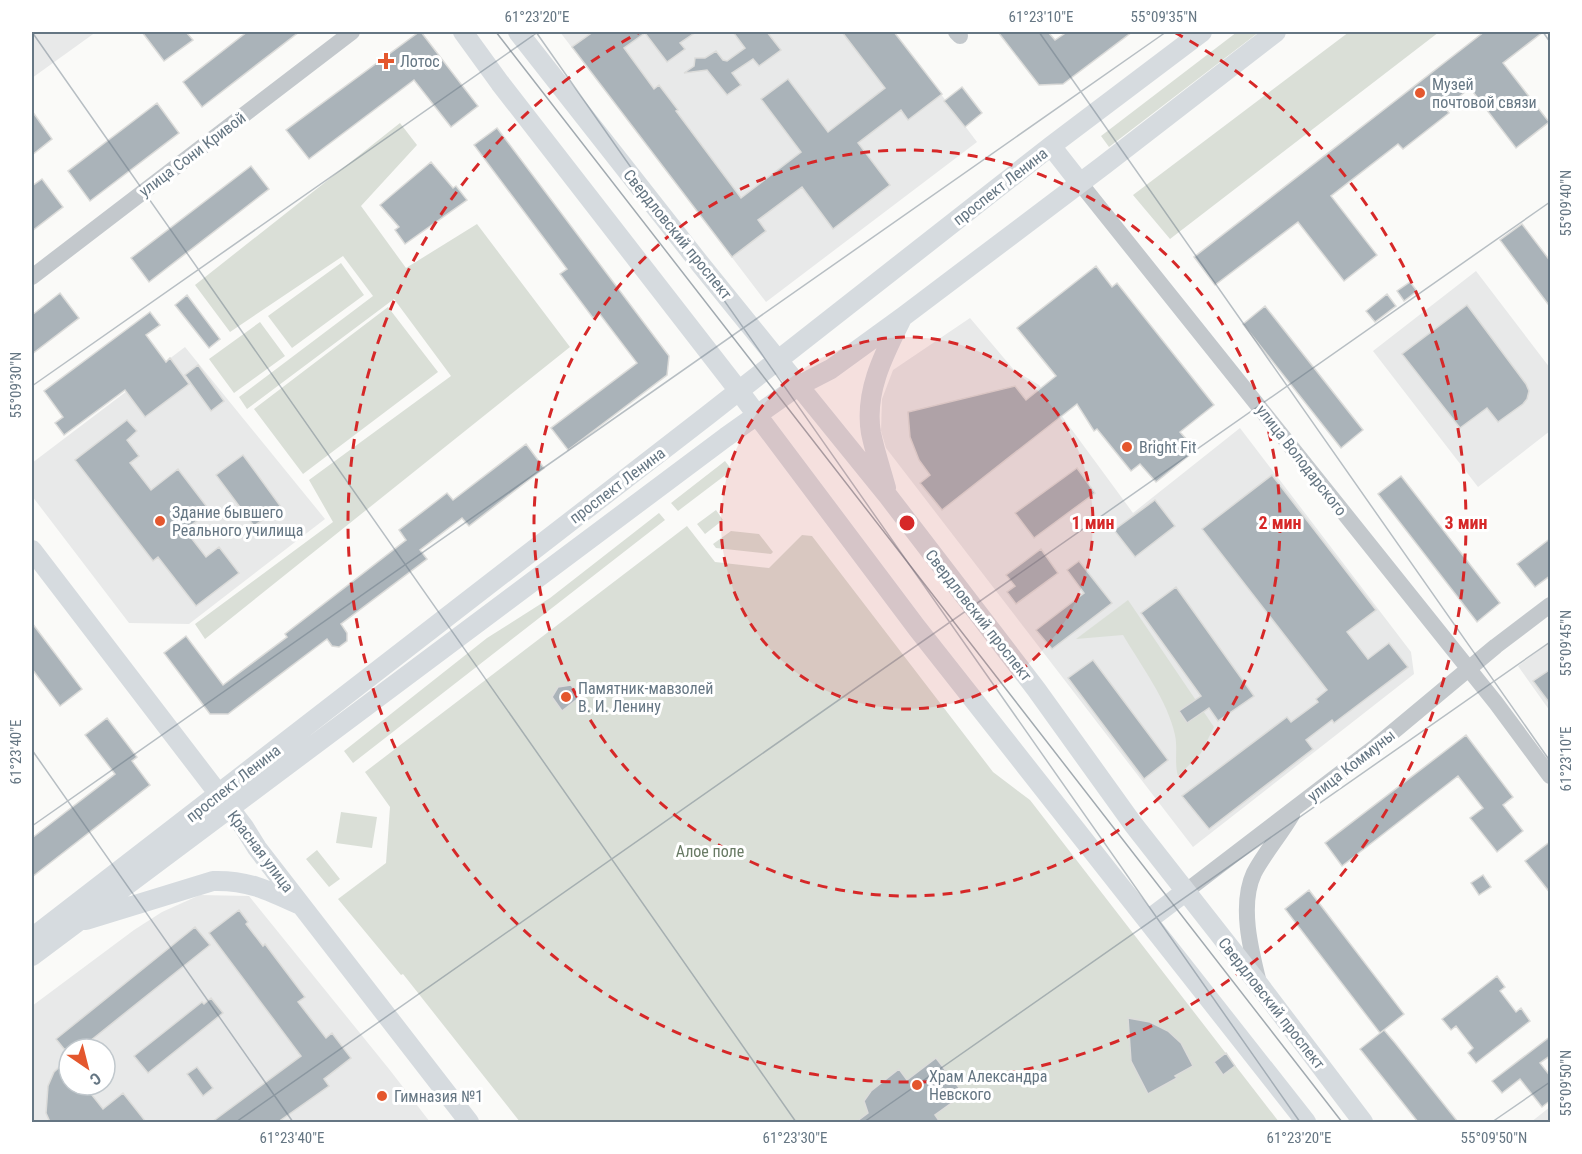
<svg xmlns="http://www.w3.org/2000/svg" width="1582" height="1154" viewBox="0 0 1582 1154" font-family="'Roboto Condensed',sans-serif">
<rect width="100%" height="100%" fill="#fafaf8"/>
<path fill="#e8e9e9" fill-rule="evenodd" d="M32 32H96L32 78Z
M560 32H894L977 142 766 302Z
M1476 271 1550 368V431L1478 487 1373 351Z
M970 318 1014 370 1039 385 1133 513 1240 428 1411 652 1414 674 1193 847 886 448 881 431 882 399 893 370Z
M185 347 325 519 189 624 129 623 32 496V463Z
M1550 642V711L1518 666Z
M200 895 249 896 389 1069 430 1122H32V1006L134 930 162 912ZM69 1049H105V1085H69Z
M1550 1107V1122H1531Z"/>
<path fill="#dadfd7" d="M1237 32H1259L1109 147 1101 136Z
M1349 32H1439L1170 239 1133 195Z
M400 123 417 145 361 206 406 268 477 224 570 347 205 639 195 624 333 522 309 480 451 376 394 299 247 409 239 397 373 296 343 256 230 332 195 285Z
M341 263 364 295 292 348 268 316Z
M388 307 438 372 303 474 254 409Z
M260 322 285 356 234 393 209 359Z
M725 461 732 470 678 511 671 503Z
M716 510 723 520 705 534 697 524Z
M659 513 665 520 353 763 344 751 487 638 550 598Z
M687 526 715 562 769 568 802 535 812 536 993 772 1030 800 1279 1122H520L403 974 401 975 338 899 386 863 390 807 365 772Z
M731 531 759 534 773 552 771 554 716 548 713 544Z
M1128 600 1214 727 1201 753 1178 776C1174 762 1178 749 1175 735 1168 701 1140 664 1123 635L1076 639Z
M341 812 377 817 372 848 336 843Z
M317 850 340 879 329 887 306 859Z"/>
<path fill="#aab3b9" stroke="#dcdcda" stroke-width="1.5" d="M142 32H186L193 40 164 61Z
M247 32H299L202 107 183 82Z
M419 32H421L478 106 451 127 414 80 309 159 286 130Z
M593 32H696L680 43 685 49 667 62 645 33 624 48 654 89 659 85 678 110 676 111 741 198 801 152 761 99 788 79 828 132 885 88 842 32H894L942 94 908 120 901 110 858 143 890 185 833 229 802 187 758 220 766 231 732 257 572 47Z
M733 32H767L781 50 759 66 753 59 732 73 741 85 727 95 707 70 684 73 694 66 695 58H705L716 51 723 60 727 61 745 48Z
M998 32H1048L1055 40 1067 32H1132L1063 84 1039 85Z
M1484 32H1543L1503 63 1549 122 1516 148 1470 88 1445 108 1449 113 1403 149 1398 144 1331 196 1377 255 1344 281 1298 222 1215 285 1194 257Z
M962 87 982 113 965 127 944 101Z
M157 103 179 133 90 201 68 171Z
M32 111 52 139 32 155Z
M497 128 669 356 667 375 568 450 551 428 637 363 599 313 593 318 560 274 567 269 474 145Z
M431 162 453 188 456 186 467 200 405 244 395 230 399 227 380 205Z
M251 166 269 189 149 282 131 258Z
M42 179 63 207 32 231V186Z
M1522 224 1551 262V308L1500 240Z
M1096 266 1112 287 1117 283 1214 405 1180 432 1196 450 1156 482 1140 464 1131 471 1097 429 1094 431 1077 404 942 510 920 483 930 475 919 460 910 437 908 412 1015 386 1026 400 1056 376 1017 328Z
M1410 282 1417 291 1404 301 1397 291Z
M60 293 79 318 32 354V315Z
M1387 294 1396 306 1375 322 1366 311Z
M187 295 220 339 209 348 175 305Z
M1467 305 1526 384 1529 391 1527 399 1523 404 1498 422 1487 408 1460 428 1402 354Z
M1265 306 1363 430 1341 448 1243 324Z
M150 312 160 325 146 335 166 362 170 358 189 384 145 417 125 390 64 435 55 423 63 417 44 391Z
M198 365 224 401 211 411 185 375Z
M127 420 137 431 127 440 139 456 130 463 151 490 178 469 210 511 185 530 206 557 219 547 239 573 196 606 158 557 153 561 75 460Z
M526 444 544 468 469 526 462 518 420 550 427 559 341 624 347 633V641L339 647 332 646 327 639 228 714H210L164 653 186 636 223 685 287 637 285 634 406 540 399 530 447 493 453 500Z
M243 455 281 507 254 526 216 475Z
M1077 468 1095 493 1034 538 1015 513Z
M1272 475 1376 610 1347 632 1368 659 1389 643 1408 667 1334 723 1332 720 1306 740 1313 749 1209 829 1182 796 1287 717 1291 722 1318 702 1316 699 1327 690 1202 529Z
M1401 476 1500 603 1477 622 1378 494Z
M1155 500 1175 526 1135 557 1114 530Z
M1551 538V575L1535 587 1517 564Z
M1041 549 1058 573 1016 604 1007 592 1015 586 1006 575Z
M1079 561 1112 603 1052 649 1036 630 1084 593 1067 570Z
M1176 587 1254 696 1218 721 1209 708 1187 723 1179 711 1201 696 1141 613Z
M32 623 82 689 60 706 32 669Z
M1093 660 1168 760 1144 779 1068 678Z
M1551 669V705L1533 681Z
M571 685 580 697 562 711 552 697 558 687Z
M107 718 137 757 132 761 150 785 32 877V838L115 774 85 735Z
M1466 735 1513 797 1503 805 1523 831 1497 852 1470 818 1483 808 1458 776 1342 866 1325 843Z
M1551 841V894L1525 861Z
M1483 875 1491 887 1479 895 1471 883Z
M1309 890 1404 1014 1380 1033 1285 909Z
M239 910 248 922 246 924 263 946 265 944 305 997 298 1002 326 1038 332 1033 351 1058 324 1079 329 1086 278 1122H212L301 1056 209 933Z
M195 927 210 945 80 1049H64L56 1039Z
M1497 976 1505 987 1500 991 1516 1012 1521 1008 1530 1021 1476 1063 1468 1053 1473 1048 1456 1026 1451 1030 1442 1019Z
M211 998 223 1013 148 1073 134 1056 202 1002 204 1004Z
M1128 1018 1150 1022 1168 1031 1181 1043 1193 1066 1175 1076 1177 1078 1148 1094 1131 1061Z
M1384 1030 1395 1043 1458 1122H1418L1360 1049Z
M1551 1036V1055L1540 1063 1551 1077V1100L1542 1107 1520 1079 1502 1093 1492 1081Z
M1226 1053 1235 1066 1223 1075 1214 1062Z
M69 1058V1085H84L103 1109 123 1093 146 1122H50L46 1113 48 1086 54 1072Z
M936 1058 964 1094 935 1115 940 1122H856L868 1113 864 1101 871 1091 899 1069 907 1080Z
M197 1067 213 1088 203 1096 187 1074Z"/>
<g fill="none" stroke-linecap="round" stroke-linejoin="round">
<path stroke="#c3c8cc" stroke-width="16" d="M956 32 960 36
M1080 183 1496 703 1550 776
M32 277 352 32
M1185 892 1376 746 1496 646 1550 605
M1259 983C1251 951 1239 905 1254 873 1264 854 1281 834 1292 815"/>
<path stroke="#d6dbdf" stroke-width="20" d="M463 32 500 83 739 391 917 628 1306 1122
M518 32 701 265 888 496 1036 689 1133 824 1260 986 1363 1122
M1051 146 1080 183
M886 488C881 470 875 452 871 433 864 392 884 354 902 318
M32 550 244 827 257 848 469 1122
M86 920 213 881C247 880 268 890 298 904
M1148 920 1185 892
M32 938 708 415 1051 146 1202 32
M32 956 726 437 798 386 831 369 904 316 1104 165 1276 32"/>
<path stroke="#a2aab0" stroke-width="1.5" d="M496 32 1342 1122"/>
</g>
<path fill="none" stroke="#657683" stroke-width="1.5" stroke-opacity="0.45" d="M32 32 796 1122M536 32 1300 1122M1039 32 1550 761M1543 32 1550 42M32 386 538 32M32 750 293 1122M32 826 1166 32M236 1122 1550 202M864 1122 1550 642M1492 1122 1550 1082"/>
<circle cx="907" cy="523" r="186" fill="#d62828" fill-opacity=".12"/>
<g fill="none" stroke="#d62828" stroke-width="3" stroke-dasharray="10 8">
<circle cx="907" cy="523" r="186"/>
<circle cx="907" cy="523" r="373"/>
<path d="M1174 32A559 559 0 1 1 640 32"/>
</g>
<g fill="#e4572e" stroke="#fff" stroke-width="2">
<path d="M383 52h6v6h6v6h-6v6h-6v-6h-6v-6h6z"/>
<circle cx="1420" cy="93" r="6"/>
<circle cx="1127" cy="447" r="6"/>
<circle cx="160" cy="521" r="6"/>
<circle cx="566" cy="697" r="6"/>
<circle cx="917" cy="1085" r="6"/>
<circle cx="382" cy="1096" r="6"/>
</g>
<g text-anchor="middle" stroke-width="6" stroke-linejoin="round" paint-order="stroke">
<g font-size="16" fill="#657683" stroke="#fff" text-anchor="start">
<text x="400" y="67">Лотос</text>
<text x="1432" y="90">Музей<tspan x="1432" dy="18">почтовой связи</tspan></text>
<text x="1139" y="453">Bright Fit</text>
<text x="172" y="518">Здание бывшего<tspan x="172" dy="18">Реального училища</tspan></text>
<text x="578" y="694">Памятник-мавзолей<tspan x="578" dy="18">В. И. Ленину</tspan></text>
<text x="929" y="1082">Храм Александра<tspan x="929" dy="18">Невского</tspan></text>
<text x="394" y="1102">Гимназия №1</text>
</g>
<g font-size="16" fill="#657683" stroke="#fff">
<text transform="translate(192 154) rotate(-37)" y="6">улица Сони Кривой</text>
<text transform="translate(1000 186) rotate(-38)" y="6">проспект Ленина</text>
<text transform="translate(678 234) rotate(51)" y="6">Свердловский проспект</text>
<text transform="translate(1302 460) rotate(52)" y="6">улица Володарского</text>
<text transform="translate(617 485) rotate(-37)" y="6">проспект Ленина</text>
<text transform="translate(979 615) rotate(52)" y="6">Свердловский проспект</text>
<text transform="translate(1351 765) rotate(-38)" y="6">улица Коммуны</text>
<text transform="translate(233 783) rotate(-38)" y="6">проспект Ленина</text>
<text transform="translate(261 851) rotate(53)" y="6">Красная улица</text>
<text transform="translate(1272 1003) rotate(52)" y="6">Свердловский проспект</text>
</g>
<g font-size="16" fill="#687a64" stroke="#fff">
<text x="710" y="857">Алое поле</text>
</g>
</g>
<circle cx="907" cy="523" r="9" fill="#d62828" stroke="#fff" stroke-width="3"/>
<g font-size="18" text-anchor="middle" font-weight="bold" fill="#d62828" stroke="#fff" stroke-width="6" stroke-linejoin="round" paint-order="stroke">
<text x="1093" y="529">1 мин</text>
<text x="1280" y="529">2 мин</text>
<text x="1466" y="529">3 мин</text>
</g>
<rect width="1582" height="1154" fill="none" stroke="#ffffff" stroke-width="66"/>
<g transform="translate(87 1067) rotate(145)"><circle r="28" fill="#ffffff" stroke="#c1c8cd" stroke-width="1.5"/>
<path d="M0-4.5L10 22L0 15L-10 22Z" fill="#e4572e"/>
<text y="-9" font-size="16" font-weight="bold" text-anchor="middle" fill="#657683">С</text>
</g>
<rect x="33" y="33" width="1516" height="1088" fill="none" stroke="#657683" stroke-width="2"/>
<g font-size="15" text-anchor="middle" fill="#657683">
<text x="537" y="22">61°23'20"E</text>
<text x="1041" y="22">61°23'10"E</text>
<text x="1164" y="22">55°09'35"N</text>
<text transform="translate(1566 203) rotate(-90)" y="5">55°09'40"N</text>
<text transform="translate(16 385) rotate(-90)" y="5">55°09'30"N</text>
<text transform="translate(1566 643) rotate(-90)" y="5">55°09'45"N</text>
<text transform="translate(16 752) rotate(-90)" y="5">61°23'40"E</text>
<text transform="translate(1566 759) rotate(-90)" y="5">61°23'10"E</text>
<text transform="translate(1566 1083) rotate(-90)" y="5">55°09'50"N</text>
<text x="292" y="1143">61°23'40"E</text>
<text x="795" y="1143">61°23'30"E</text>
<text x="1299" y="1143">61°23'20"E</text>
<text x="1494" y="1143">55°09'50"N</text>
</g>
</svg>
